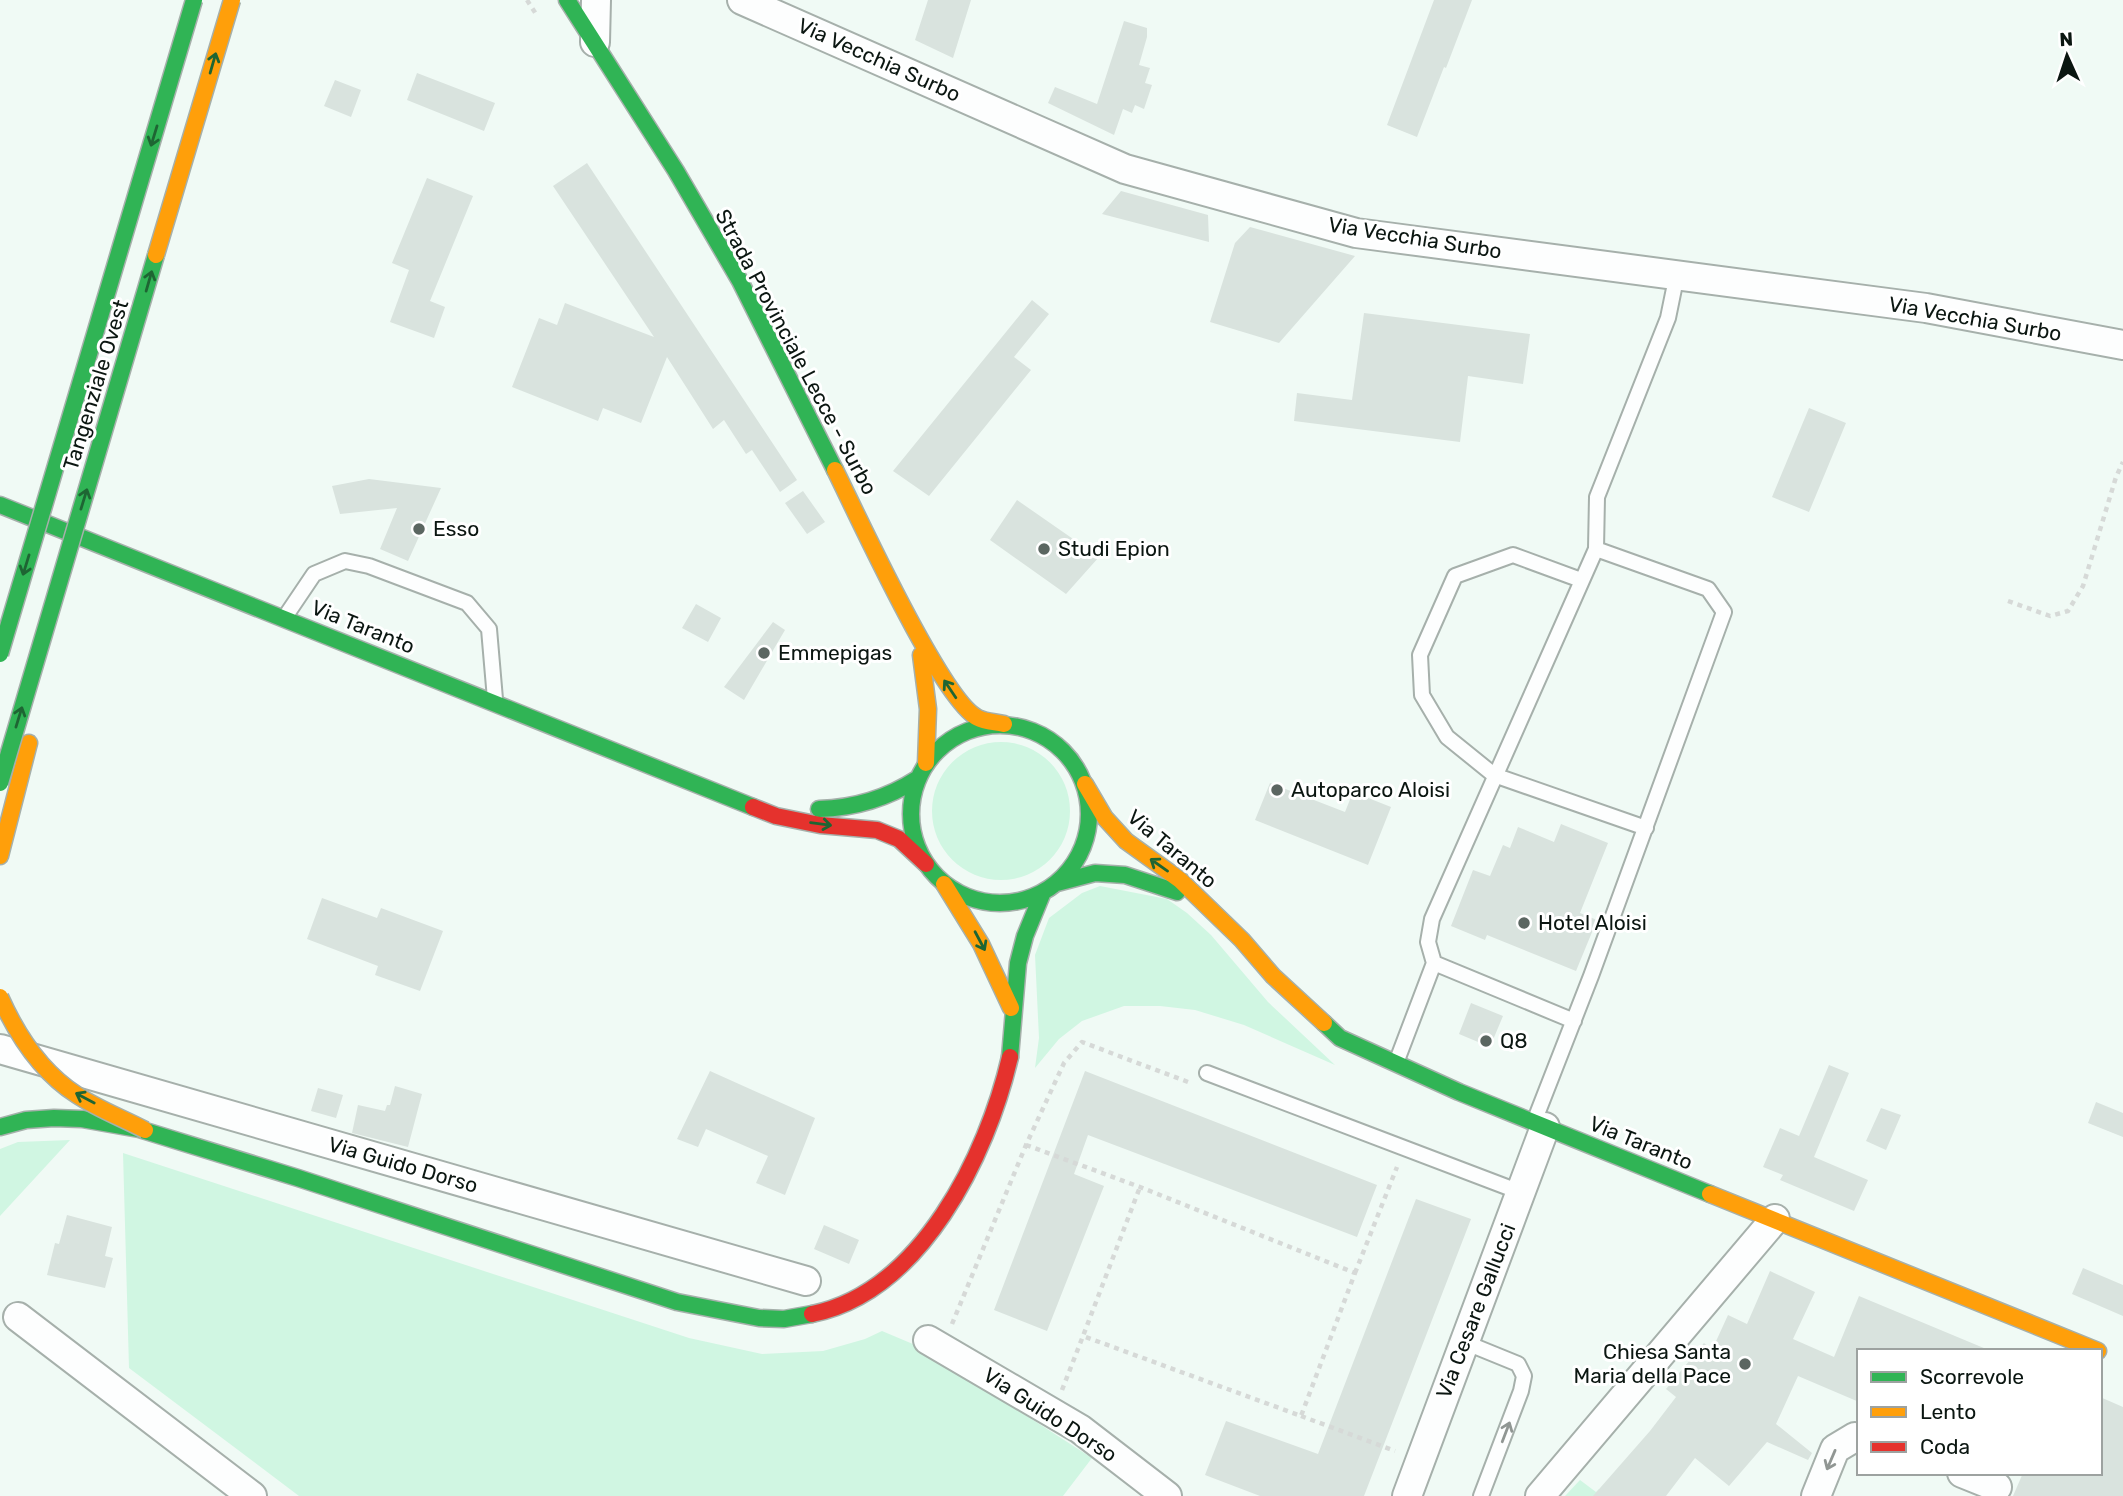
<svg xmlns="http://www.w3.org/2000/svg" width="2123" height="1496" viewBox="0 0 2123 1496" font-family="Rubik,sans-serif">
<rect width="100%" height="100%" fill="#f0faf5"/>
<path fill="#d0f6e2" d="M932 811a69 69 0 1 1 138 0a69 69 0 1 1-138 0Z
M1100 886 1167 899 1187 913 1211 935 1268 1002 1335 1065 1244 1025 1195 1010 1160 1006H1124L1082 1021 1059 1039 1035 1068 1039 1038 1035 955 1049 918 1082 893Z
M70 1140 0 1216V1149L18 1142Z
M123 1153 689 1338 762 1354 823 1351 865 1339 882 1331 920 1347 1092 1458 1063 1496H299L129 1368Z
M1580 1480 1596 1492 1599 1489 1608 1496H1565Z"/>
<path fill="#d9e3de" d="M928 0H971L953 58 915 40Z
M1434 0H1472L1446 68 1444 67 1417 137 1387 125Z
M1124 21 1147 28V37L1139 65 1150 68 1145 83 1152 85 1144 109 1135 105 1132 113 1123 109 1114 135 1048 103 1055 87 1097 104Z
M417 73 495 103 484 131 407 100Z
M335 80 361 90 351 117 324 106Z
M587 163 797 480 780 492 752 450 746 454 724 420 713 429 667 357 641 423 603 408 598 421 512 387 539 318 557 325 565 303 654 337 553 186Z
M427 178 473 196 430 301 445 307 434 338 390 322 409 270 392 263Z
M1121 191 1208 215 1209 242 1102 214Z
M1250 227 1355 256 1279 343 1210 322 1235 243Z
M1032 300 1049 314 1014 357 1031 370 929 496 893 471Z
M1364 313 1530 334 1523 384 1468 376 1460 442 1294 421 1297 393 1352 400Z
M1809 408 1846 423 1809 512 1772 497Z
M369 479 441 488 408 561 380 549 397 508 340 514 332 486Z
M803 491 825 522 807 534 785 503Z
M1017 500 1099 557 1066 594 990 540Z
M696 604 721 618 708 642 682 628Z
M773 622 785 630 744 700 724 687Z
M1270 783 1345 812 1353 792 1391 807 1368 865 1255 820Z
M1561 824 1608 843 1580 913 1597 920 1576 971 1487 935 1485 940 1451 926 1473 870 1490 876 1503 845 1510 848 1518 827 1554 842Z
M322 898 377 918 381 908 443 931 420 991 375 975 378 966 307 939Z
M1471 1003 1503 1016 1490 1047 1459 1034Z
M1829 1065 1849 1073 1814 1157 1868 1180 1854 1211 1780 1180 1783 1175 1763 1167 1780 1128 1799 1136Z
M710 1071 815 1118 785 1195 756 1183 768 1156 706 1129 698 1147 677 1139Z
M1085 1071 1377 1185 1357 1237 1088 1135 1074 1174 1104 1186 1047 1331 994 1310Z
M395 1086 422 1094 408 1147 352 1133 358 1105 385 1111 387 1105H390Z
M318 1088 343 1095 336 1118 311 1111Z
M2096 1102 2123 1113V1137L2088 1123Z
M1881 1108 1901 1115 1886 1150 1866 1141Z
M1416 1199 1471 1219 1364 1496H1260L1205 1475 1226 1421 1318 1454Z
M67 1215 112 1227 105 1256 113 1258 105 1288 47 1275 55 1243 59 1244Z
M824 1225 859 1240 849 1264 814 1249Z
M2083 1268 2123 1285V1316L2072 1294Z
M1770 1271 1815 1292 1793 1339 1834 1357 1859 1296 1991 1351H1859V1402L1798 1376 1776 1424 1812 1453 1808 1460 1767 1442 1729 1486 1695 1458 1666 1496H1593L1650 1431 1676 1397 1666 1389 1704 1343 1712 1350 1728 1315 1747 1324Z
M2100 1397 2123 1407V1496H2013L2023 1473H2100Z"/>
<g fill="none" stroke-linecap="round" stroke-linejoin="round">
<defs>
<path id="lane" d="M1581 580 1513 555 1455 576 1420 655 1422 695 1447 737 1494 775 1646 828
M285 617 314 574 345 561 369 566 467 603 489 629 495 699
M1434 963 1574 1021
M1396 1063 1434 963 1428 942 1432 919 1596 549 1597 497 1668 318 1677 274
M1207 1073 1520 1192
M1534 1122 1591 976 1724 612 1708 589 1596 549
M1464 1342 1518 1364 1524 1376 1521 1391 1481 1496"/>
<path id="street" d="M742 0 1125 169 1356 233 1926 308 2123 345
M595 42 596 0
M0 1049 806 1281
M18 1317 252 1496
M928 1340 1080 1429 1167 1496
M1962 1473 1997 1487
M1407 1496 1545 1127
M1540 1496 1775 1219
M1816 1496 1835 1449 1855 1437 1859 1438"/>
<path id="fast" d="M567 0 676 171 740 281 835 470
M0 505 753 807
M911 814a89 89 0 1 1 178 0a89 89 0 1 1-178 0Z
M819 809C855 808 886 799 917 779
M1057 883 1095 873 1125 875 1177 892
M1324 1023 1340 1038 1459 1092 1710 1194
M1010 1057 1018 963 1025 936 1043 892
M0 1127 26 1120 54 1118 82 1119 139 1129 298 1178 677 1302 759 1318 784 1319 812 1314"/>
<path id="slow" d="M835 470C857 514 942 701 978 718 985 722 996 722 1004 724
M921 655 928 709 926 763
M1085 784 1105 818 1126 841 1180 880 1242 940 1273 976 1324 1023
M0 856 29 743
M944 884 981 944 1011 1008
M1710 1194 2098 1351"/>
<path id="jam" d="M753 807 776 816 820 825 877 830 899 839 926 864
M812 1314C921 1292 987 1156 1010 1057"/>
</defs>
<use href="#lane" stroke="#a6b0ab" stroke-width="18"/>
<use href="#street" stroke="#a6b0ab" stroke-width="32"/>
<use href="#fast" stroke="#a6b0ab" stroke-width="19"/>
<use href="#slow" stroke="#a6b0ab" stroke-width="19"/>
<use href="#jam" stroke="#a6b0ab" stroke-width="19"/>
<path stroke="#d6d9d7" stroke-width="4.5" stroke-dasharray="5 5" stroke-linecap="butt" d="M527 0 536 14
M2008 601 2050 616 2068 611 2083 586 2116 477 2123 462
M1026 1145 1140 1187 1355 1273 1301 1416 1083 1336 1140 1187
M1355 1273 1397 1167
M952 1324 1026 1145 1064 1063 1082 1042 1188 1082
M1062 1390 1083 1336
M1301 1416 1395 1451"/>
<use href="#lane" stroke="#fdfefe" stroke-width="14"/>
<use href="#street" stroke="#fdfefe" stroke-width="28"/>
<use href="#fast" stroke="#30b455" stroke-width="16"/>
<use href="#slow" stroke="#ff9f0a" stroke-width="16"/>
<use href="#jam" stroke="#e5322d" stroke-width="16"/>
<defs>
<path id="fast-bridge" d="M0 654 194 0
M0 783 156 255"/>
<path id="slow-bridge" d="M156 255 232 0
M0 997C17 1035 41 1072 77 1095 98 1109 122 1118 145 1130"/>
</defs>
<use href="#fast-bridge" stroke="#a6b0ab" stroke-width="19" stroke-linecap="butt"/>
<use href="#slow-bridge" stroke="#a6b0ab" stroke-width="19" stroke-linecap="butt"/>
<use href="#fast-bridge" stroke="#30b455" stroke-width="16"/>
<use href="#slow-bridge" stroke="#ff9f0a" stroke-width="16"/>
</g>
<defs><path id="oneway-shaft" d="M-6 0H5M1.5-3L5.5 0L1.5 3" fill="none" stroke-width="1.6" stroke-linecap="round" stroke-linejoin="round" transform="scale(1.75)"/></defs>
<g stroke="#1e6533">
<use href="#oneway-shaft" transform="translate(213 63) rotate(-74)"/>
<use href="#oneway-shaft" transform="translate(154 136) rotate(107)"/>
<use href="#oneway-shaft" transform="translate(149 281) rotate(-74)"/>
<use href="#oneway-shaft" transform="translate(84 499) rotate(-73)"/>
<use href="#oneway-shaft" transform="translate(26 565) rotate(107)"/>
<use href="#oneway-shaft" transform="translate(950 689) rotate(-124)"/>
<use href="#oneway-shaft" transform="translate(19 717) rotate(-73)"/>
<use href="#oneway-shaft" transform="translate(821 824) rotate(7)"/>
<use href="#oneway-shaft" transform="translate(1159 865) rotate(-145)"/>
<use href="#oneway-shaft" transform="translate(980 941) rotate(62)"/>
<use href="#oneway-shaft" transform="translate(85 1098) rotate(-152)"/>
</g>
<g stroke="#909693">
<use href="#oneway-shaft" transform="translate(1506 1432) rotate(-69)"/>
<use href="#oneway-shaft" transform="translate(1831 1460) rotate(113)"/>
</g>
<g fill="#5b6661" stroke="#fff" stroke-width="2.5">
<circle cx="419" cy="529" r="7"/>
<circle cx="1044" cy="549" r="7"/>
<circle cx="764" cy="653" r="7"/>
<circle cx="1277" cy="790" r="7"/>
<circle cx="1524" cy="923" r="7"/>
<circle cx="1486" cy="1041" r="7"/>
<circle cx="1745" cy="1364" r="7"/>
</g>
<g text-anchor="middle" stroke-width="6" stroke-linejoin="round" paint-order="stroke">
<g font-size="21" fill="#0b1611" stroke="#fff">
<text transform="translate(879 60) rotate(24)" y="7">Via Vecchia Surbo</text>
<text transform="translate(1415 238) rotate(9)" y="7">Via Vecchia Surbo</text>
<text transform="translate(1975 319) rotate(10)" y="7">Via Vecchia Surbo</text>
<text transform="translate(796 352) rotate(62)" y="7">Strada Provinciale Lecce - Surbo</text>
<text transform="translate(96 385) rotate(-73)" y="7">Tangenziale Ovest</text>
<text transform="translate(363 627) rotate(22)" y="7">Via Taranto</text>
<text transform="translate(1172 849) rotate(40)" y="7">Via Taranto</text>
<text transform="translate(1641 1143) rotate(22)" y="7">Via Taranto</text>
<text transform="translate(403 1165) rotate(16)" y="7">Via Guido Dorso</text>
<text transform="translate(1476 1311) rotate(-69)" y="7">Via Cesare Gallucci</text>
<text transform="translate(1050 1415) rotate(33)" y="7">Via Guido Dorso</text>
</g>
<g font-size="21" fill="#0b1611" stroke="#fff" text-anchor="start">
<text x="433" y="536">Esso</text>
<text x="1058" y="556">Studi Epion</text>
<text x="778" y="660">Emmepigas</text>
<text x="1291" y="797">Autoparco Aloisi</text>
<text x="1538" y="930">Hotel Aloisi</text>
<text x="1500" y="1048">Q8</text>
<text x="1731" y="1359" text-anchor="end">Chiesa Santa<tspan x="1731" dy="24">Maria della Pace</tspan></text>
</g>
</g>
<rect x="1857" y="1349" width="245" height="126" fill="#ffffff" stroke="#9da2a0" stroke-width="2"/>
<rect x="1871" y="1372" width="35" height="10" fill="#30b455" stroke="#9da2a0" stroke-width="2"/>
<text x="1920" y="1384" font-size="21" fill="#0b1611">Scorrevole</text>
<rect x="1871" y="1407" width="35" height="10" fill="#ff9f0a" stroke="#9da2a0" stroke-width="2"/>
<text x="1920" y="1419" font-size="21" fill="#0b1611">Lento</text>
<rect x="1871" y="1442" width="35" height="10" fill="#e5322d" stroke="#9da2a0" stroke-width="2"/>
<text x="1920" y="1454" font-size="21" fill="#0b1611">Coda</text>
<g transform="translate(2067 56) rotate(357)" stroke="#ffffff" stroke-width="5" paint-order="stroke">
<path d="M0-5L12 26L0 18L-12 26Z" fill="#0b1611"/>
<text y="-10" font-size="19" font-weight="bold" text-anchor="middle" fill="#0b1611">N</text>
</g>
</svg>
